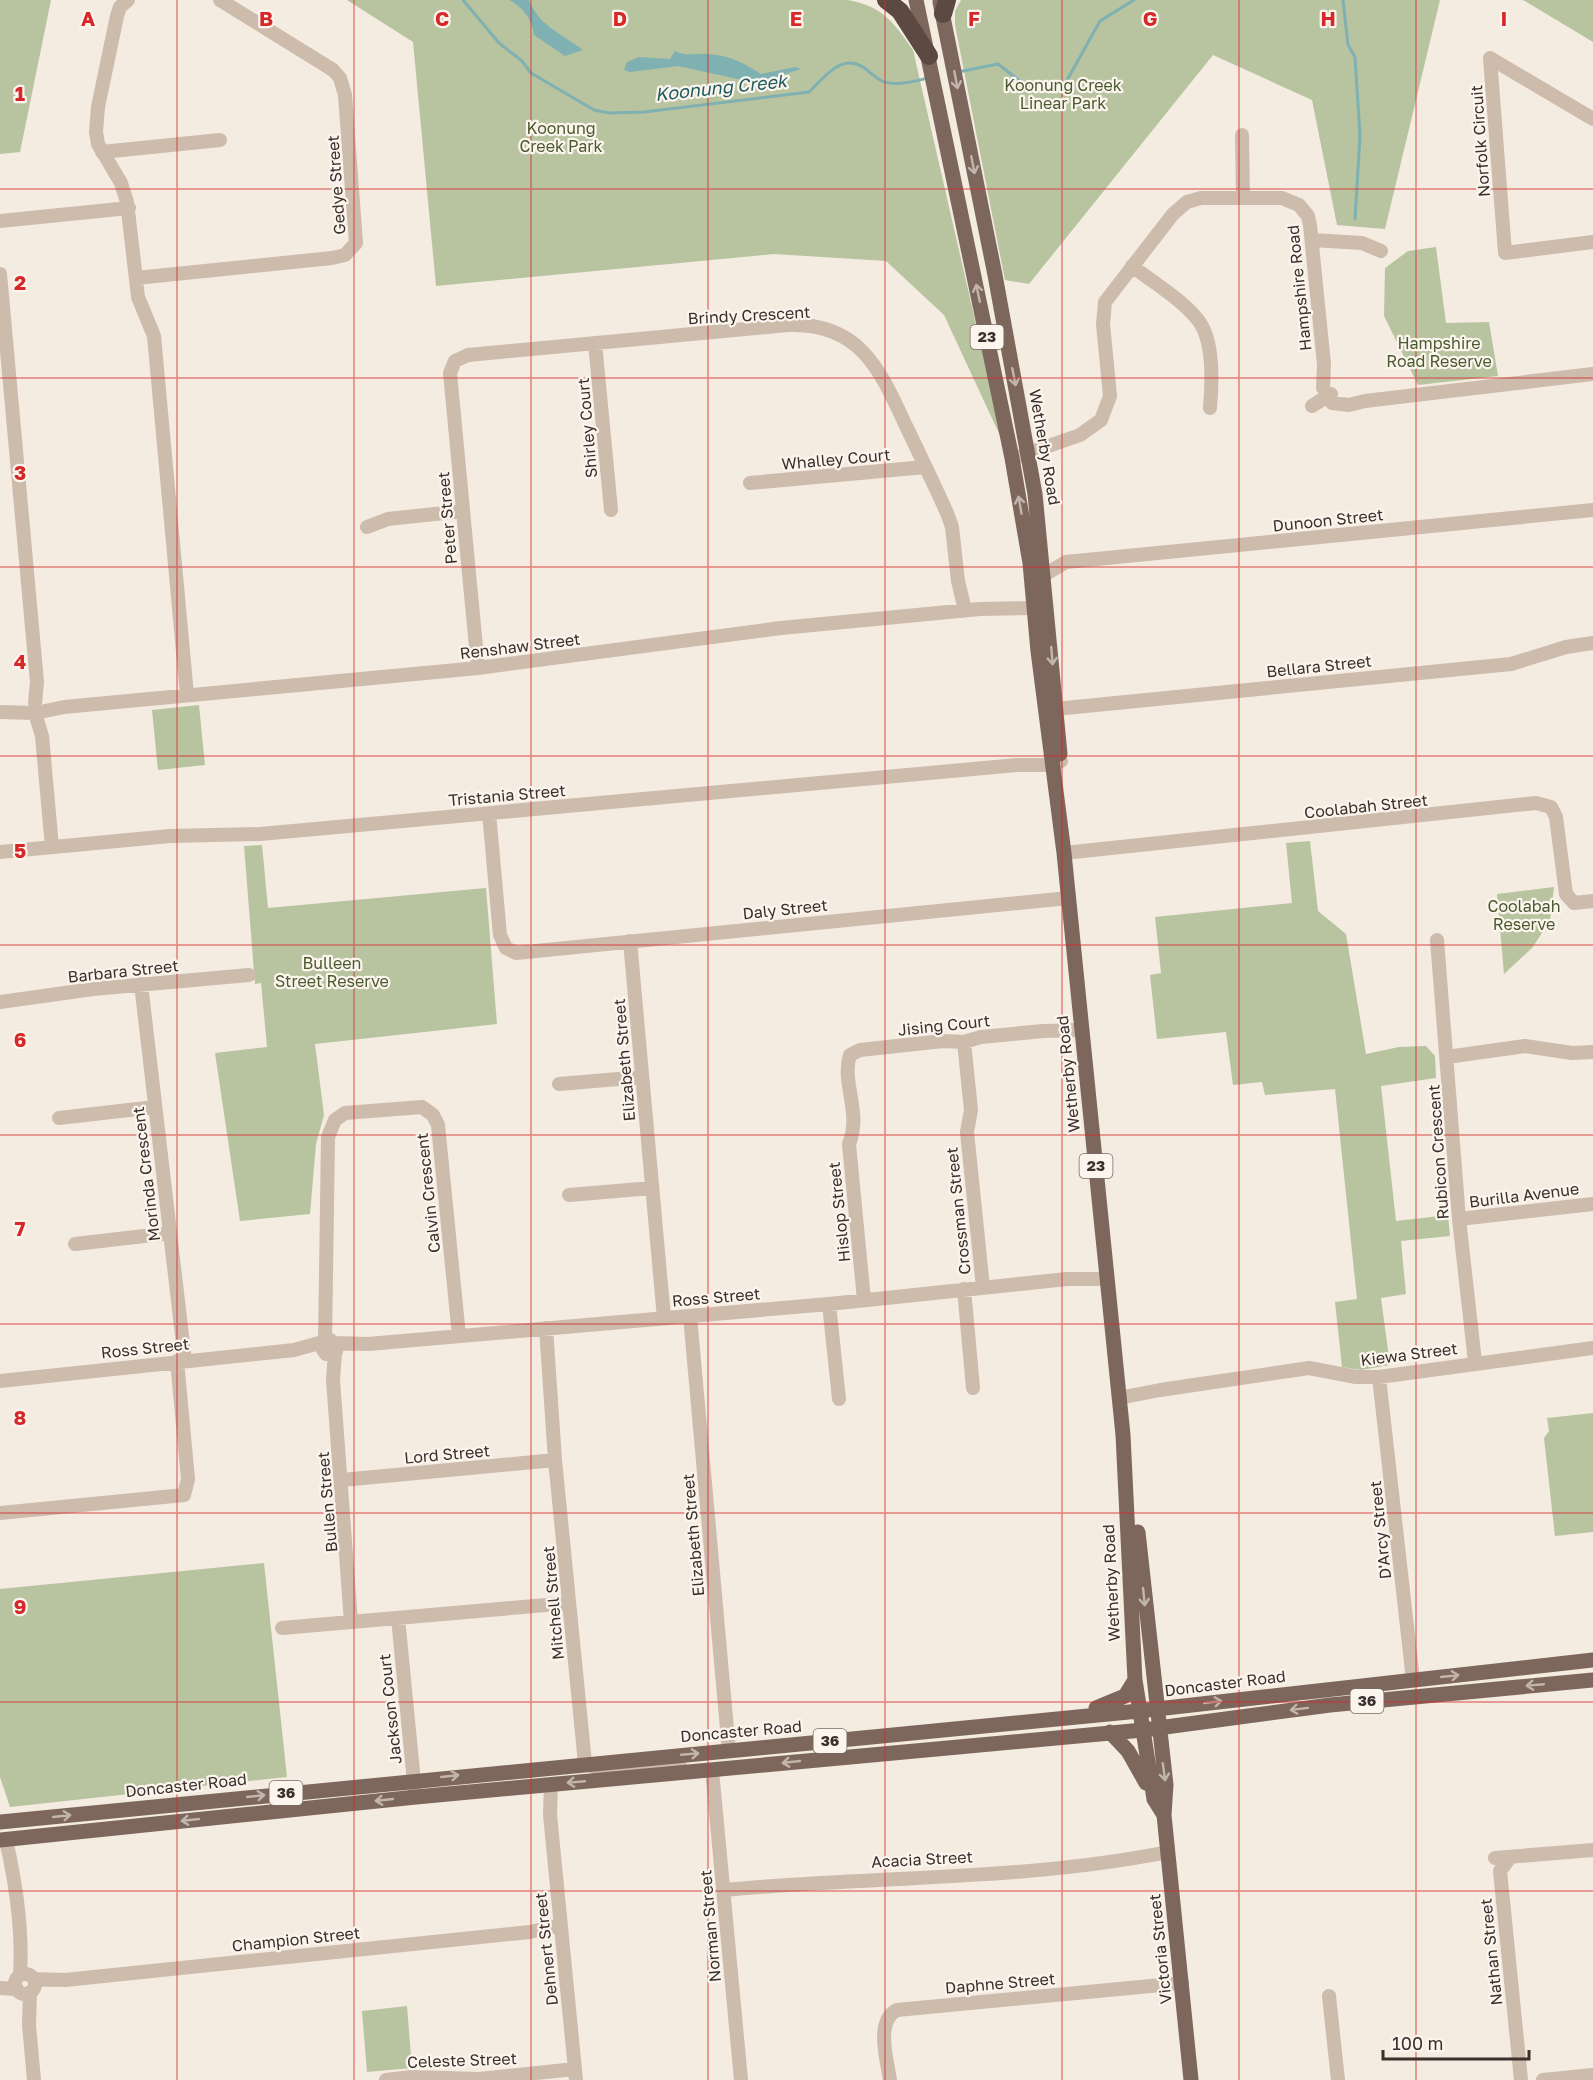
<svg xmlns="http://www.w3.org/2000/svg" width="1593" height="2080" viewBox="0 0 1593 2080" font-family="'Golos Text',sans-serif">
<rect width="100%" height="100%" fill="#f4ebe1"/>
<path fill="#b8c4a0" d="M0 0H51L20 152 0 154Z
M347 0H848C884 7 893 22 913 50L1003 442 944 315 886 261 774 254 436 286 413 42Z
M961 0H1440L1385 229 1337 225 1312 100 1213 55 1029 284 1005 280 955 25V11Z
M1523 0H1593V42Z
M1436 247 1446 323 1489 322 1498 376 1418 385 1384 316 1385 268 1408 251Z
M199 705 205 765 158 770 152 710Z
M1310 841 1318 911 1346 934 1366 1054 1399 1047 1426 1046 1435 1056 1436 1078 1381 1086 1396 1221 1448 1215 1450 1236 1401 1241 1406 1294 1381 1298 1390 1365 1361 1370 1342 1367 1335 1302 1357 1299 1335 1089 1265 1095 1262 1082 1233 1085 1226 1032 1157 1039 1150 975 1161 973 1155 917 1292 903 1286 843Z
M262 845 268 908 486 888 497 1024 315 1044 324 1115 316 1144 310 1214 240 1221 215 1053 267 1047 261 983 255 984 244 846Z
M1554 887 1550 921 1532 948 1504 974 1497 894Z
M1593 1413V1532L1555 1536 1544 1438 1549 1431 1547 1418Z
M264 1563 287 1777 10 1807 0 1777V1589Z
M407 2006 412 2068 367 2072 362 2011Z"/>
<path fill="#7fb0b2" d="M509 0H529C538 25 563 35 583 50L565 56 534 35C532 19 523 7 509 0Z
M675 51C687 57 694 53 707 54 729 55 744 63 761 74L795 67 801 69 767 80H742L678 66 630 72 624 70 627 62 639 57 670 59Z"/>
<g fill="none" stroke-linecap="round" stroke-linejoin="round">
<path stroke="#7fb0b2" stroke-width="3" d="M463 0 499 43 522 61 531 73 594 110 609 113 644 112 809 92C821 81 838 56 859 65 867 68 873 77 882 81 895 87 915 81 928 78
M1343 0 1348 45 1355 57 1360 136 1355 219
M958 72 998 64 1029 88 1047 90 1066 82 1100 21 1134 0"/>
<path stroke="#cdbbac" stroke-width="14" d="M128 0 120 7 117 16 98 107 96 132 98 144 121 183 127 202 138 297 154 336 187 695
M1593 119 1490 58 1505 253 1593 242
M1242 135 1243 198
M102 152 220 140
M0 221 129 208
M1312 240 1362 243 1381 251
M1132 266C1151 281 1191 305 1202 326 1214 348 1212 385 1210 408
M0 274 37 682 35 703
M136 278 332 258 345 255 356 243 345 95 340 78 333 70 220 0
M595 343 611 510
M1312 406 1331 394
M1017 457 1080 435 1101 420 1110 396 1103 324 1105 302 1173 214 1187 202 1201 198H1282L1299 205 1308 216 1310 225 1324 364 1323 388 1332 403 1349 405 1365 401 1593 374
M750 483 925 467
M367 527 388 519 463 511
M1044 575 1066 562 1593 510
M478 668 450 373 455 361 468 355 788 325C860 322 880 370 906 426 920 455 934 484 947 513L952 527 958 581 965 610
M1045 710 1511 664 1566 647 1593 643
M45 711 64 707 478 668 781 628 980 609 1033 608 1042 604
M0 712 35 713
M35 713 42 736 52 847
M489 813 500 935 506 948 516 953 1069 898
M0 852 170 836 260 834 1017 765H1051L1061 761
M1064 853 1536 803 1551 807 1556 817 1566 894 1574 903 1593 901
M1437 940 1459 1219 1475 1362
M630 941 664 1318
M141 984 185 1361
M0 1002 93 989 249 975
M964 1042 971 1110 967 1132 983 1287
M1447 1057 1525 1046 1572 1053 1593 1052
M559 1084 642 1077
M59 1118 155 1107
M569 1195 652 1188
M1459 1219 1593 1204
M75 1244 170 1233
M964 1289 973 1388
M864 1300 849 1144C862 1112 841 1083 850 1055L860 1050 943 1041 964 1042 981 1037 1043 1031 1082 1030
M829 1304 839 1399
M690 1316 729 1751
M546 1328 555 1460 585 1763C613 1779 651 1764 682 1769
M325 1342 328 1137 335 1120 345 1113 422 1107 433 1115 438 1125 459 1336
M335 1343 368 1344 829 1304 1067 1279H1107
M335 1353 333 1380 351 1622
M1379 1377 1413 1680
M0 1381 294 1350 330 1340 337 1345 336 1352 331 1355 326 1354 322 1348 324 1344
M1119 1398 1160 1390 1309 1368 1356 1377H1379L1593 1348
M342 1480 555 1460
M0 1513 184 1495 188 1479 177 1361
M398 1618 415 1792
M282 1628 569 1603
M712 1770 741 2080
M551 1784 550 1815 576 2080
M6 1840C16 1884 23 1929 20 1975
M1495 1858 1593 1850
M1509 1859 1500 1871 1521 2080
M724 1890C871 1876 1022 1881 1168 1852
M15 1984a10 10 0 1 1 20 0a10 10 0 1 1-20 0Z
M34 1979 65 1980 530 1932 561 1925
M0 1988 17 1989
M30 1992 29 2025 34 2080
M1329 1996 1338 2080
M386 2080 412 2077 479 2079 575 2069
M890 2080C887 2060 875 2021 897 2010L1182 1983
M1543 2080 1593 2075"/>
<path stroke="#7d675c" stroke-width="15" d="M916 0 1012 458 1030 563 1038 651 1064 853 1123 1435 1135 1680 1154 1799 1164 1815
M940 2 995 275 1035 494 1060 754
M1138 1532 1166 1785 1164 1815 1191 2080
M1096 1708 1125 1696 1135 1680
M1110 1732 1128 1751 1146 1783
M0 1822 1139 1711 1593 1660
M0 1840 416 1797 1143 1730 1330 1705 1593 1680"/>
<path stroke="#5c4a42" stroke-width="18" d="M886 0 900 11 929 56
M943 14 947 0"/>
</g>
<defs><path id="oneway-shaft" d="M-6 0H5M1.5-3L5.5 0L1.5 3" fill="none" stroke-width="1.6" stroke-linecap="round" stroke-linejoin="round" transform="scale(1.5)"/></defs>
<g stroke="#c2b5ac">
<use href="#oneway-shaft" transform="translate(956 80) rotate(79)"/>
<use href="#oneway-shaft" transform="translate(973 165) rotate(79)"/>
<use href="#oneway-shaft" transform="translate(978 293) rotate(-102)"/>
<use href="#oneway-shaft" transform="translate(1014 377) rotate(79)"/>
<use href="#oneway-shaft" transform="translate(1020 505) rotate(-100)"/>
<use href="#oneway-shaft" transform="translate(1052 656) rotate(85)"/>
<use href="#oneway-shaft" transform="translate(1144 1597) rotate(84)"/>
<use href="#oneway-shaft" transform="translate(1450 1676) rotate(-6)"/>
<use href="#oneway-shaft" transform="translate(1535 1685) rotate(175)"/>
<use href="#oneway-shaft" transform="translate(1213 1702) rotate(-7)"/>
<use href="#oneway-shaft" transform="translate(1299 1709) rotate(173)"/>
<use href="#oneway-shaft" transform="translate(690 1754) rotate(-5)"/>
<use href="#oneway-shaft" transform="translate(791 1762) rotate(174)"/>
<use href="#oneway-shaft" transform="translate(1164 1772) rotate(82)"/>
<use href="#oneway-shaft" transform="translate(450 1776) rotate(-6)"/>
<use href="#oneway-shaft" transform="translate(576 1782) rotate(175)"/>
<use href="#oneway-shaft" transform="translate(256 1796) rotate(-6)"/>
<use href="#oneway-shaft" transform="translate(384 1800) rotate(174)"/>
<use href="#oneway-shaft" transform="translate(62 1816) rotate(-6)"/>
<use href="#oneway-shaft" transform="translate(190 1820) rotate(174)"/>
</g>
<path fill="none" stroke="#d62828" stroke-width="1.5" stroke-opacity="0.55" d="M177 0V2080M354 0V2080M531 0V2080M708 0V2080M885 0V2080M1062 0V2080M1239 0V2080M1416 0V2080M0 189H1593M0 378H1593M0 567H1593M0 756H1593M0 945H1593M0 1135H1593M0 1324H1593M0 1513H1593M0 1702H1593M0 1891H1593"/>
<g text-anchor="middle" stroke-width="4.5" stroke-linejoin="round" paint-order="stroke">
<g fill="#fbf5ee" stroke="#756b66" stroke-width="1.5">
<rect x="970.5" y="325" width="33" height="24" rx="4.5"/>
<rect x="1079.5" y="1154" width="33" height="24" rx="4.5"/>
<rect x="1350.5" y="1689" width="33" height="24" rx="4.5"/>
<rect x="813.5" y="1729" width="33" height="24" rx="4.5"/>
<rect x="269.5" y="1781" width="33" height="24" rx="4.5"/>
</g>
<g font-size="15" font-weight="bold" fill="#3b302b">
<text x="987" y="342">23</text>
<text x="1096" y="1171">23</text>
<text x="1367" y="1706">36</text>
<text x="830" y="1746">36</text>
<text x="286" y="1798">36</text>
</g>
<g font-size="16" fill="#4a5a2e" stroke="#fbf5ee">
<text x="1063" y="91">Koonung Creek<tspan x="1063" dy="18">Linear Park</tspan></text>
<text x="561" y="134">Koonung<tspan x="561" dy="18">Creek Park</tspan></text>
<text x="1439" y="349">Hampshire<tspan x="1439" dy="18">Road Reserve</tspan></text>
<text x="1524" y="912">Coolabah<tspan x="1524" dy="18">Reserve</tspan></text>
<text x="332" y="969">Bulleen<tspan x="332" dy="18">Street Reserve</tspan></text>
</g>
<g font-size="16" fill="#3b302b" stroke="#fbf5ee">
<text transform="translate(1480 141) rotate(-94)" y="6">Norfolk Circuit</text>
<text transform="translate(336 185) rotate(-94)" y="6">Gedye Street</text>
<text transform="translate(1299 288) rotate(-96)" y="6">Hampshire Road</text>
<text transform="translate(749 315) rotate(-3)" y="6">Brindy Crescent</text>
<text transform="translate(587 428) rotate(-95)" y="6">Shirley Court</text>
<text transform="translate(1045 447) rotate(80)" y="6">Wetherby Road</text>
<text transform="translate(836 459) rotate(-5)" y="6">Whalley Court</text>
<text transform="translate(447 518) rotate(-95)" y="6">Peter Street</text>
<text transform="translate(1328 520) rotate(-6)" y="6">Dunoon Street</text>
<text transform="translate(520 646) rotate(-7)" y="6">Renshaw Street</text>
<text transform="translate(1319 666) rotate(-6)" y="6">Bellara Street</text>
<text transform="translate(507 795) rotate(-5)" y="6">Tristania Street</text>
<text transform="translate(1366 806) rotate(-6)" y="6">Coolabah Street</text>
<text transform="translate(785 909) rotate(-6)" y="6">Daly Street</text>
<text transform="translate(123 971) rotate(-6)" y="6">Barbara Street</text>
<text transform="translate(944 1025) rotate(-6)" y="6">Jising Court</text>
<text transform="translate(624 1060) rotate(-95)" y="6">Elizabeth Street</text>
<text transform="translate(1068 1074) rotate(-96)" y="6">Wetherby Road</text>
<text transform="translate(1438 1152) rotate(-94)" y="6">Rubicon Crescent</text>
<text transform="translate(146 1174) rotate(-97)" y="6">Morinda Crescent</text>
<text transform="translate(428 1193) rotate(-96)" y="6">Calvin Crescent</text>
<text transform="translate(1524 1195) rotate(-7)" y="6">Burilla Avenue</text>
<text transform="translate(958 1211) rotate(-96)" y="6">Crossman Street</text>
<text transform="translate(839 1212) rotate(-96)" y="6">Hislop Street</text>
<text transform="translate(716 1297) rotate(-5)" y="6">Ross Street</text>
<text transform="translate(145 1348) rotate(-6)" y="6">Ross Street</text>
<text transform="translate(1409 1354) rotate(-7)" y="6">Kiewa Street</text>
<text transform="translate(447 1454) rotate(-5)" y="6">Lord Street</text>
<text transform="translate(327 1502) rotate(-95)" y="6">Bullen Street</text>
<text transform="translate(1380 1530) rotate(-96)" y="6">D'Arcy Street</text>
<text transform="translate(693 1535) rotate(-95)" y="6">Elizabeth Street</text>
<text transform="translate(1111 1583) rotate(-93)" y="6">Wetherby Road</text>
<text transform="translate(553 1603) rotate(-95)" y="6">Mitchell Street</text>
<text transform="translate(1225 1683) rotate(-7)" y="6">Doncaster Road</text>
<text transform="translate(390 1709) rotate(-96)" y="6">Jackson Court</text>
<text transform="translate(741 1731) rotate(-5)" y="6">Doncaster Road</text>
<text transform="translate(186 1785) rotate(-6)" y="6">Doncaster Road</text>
<text transform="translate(922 1859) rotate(-3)" y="6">Acacia Street</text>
<text transform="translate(710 1926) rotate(-95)" y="6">Norman Street</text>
<text transform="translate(296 1939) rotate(-6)" y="6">Champion Street</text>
<text transform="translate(546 1949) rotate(-96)" y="6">Dehnert Street</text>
<text transform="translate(1160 1949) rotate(-96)" y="6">Victoria Street</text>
<text transform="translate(1491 1952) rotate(-96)" y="6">Nathan Street</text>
<text transform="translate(1000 1983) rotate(-5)" y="6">Daphne Street</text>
<text transform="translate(462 2060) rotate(-2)" y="6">Celeste Street</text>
</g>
<g font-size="18" font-style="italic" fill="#1f5a5e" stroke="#fbf5ee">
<text transform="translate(721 88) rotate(-6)" y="6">Koonung Creek</text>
</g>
</g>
<g font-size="20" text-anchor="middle" font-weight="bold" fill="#d62828" stroke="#fbf5ee" stroke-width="4.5" stroke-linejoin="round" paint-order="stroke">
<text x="88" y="26">A</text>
<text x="266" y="26">B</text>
<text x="442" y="26">C</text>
<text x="620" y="26">D</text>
<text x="796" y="26">E</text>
<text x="974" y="26">F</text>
<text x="1150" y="26">G</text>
<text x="1328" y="26">H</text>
<text x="1504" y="26">I</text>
<text x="20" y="101">1</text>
<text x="20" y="290">2</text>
<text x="20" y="480">3</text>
<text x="20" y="669">4</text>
<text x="20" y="858">5</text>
<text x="20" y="1047">6</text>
<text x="20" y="1236">7</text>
<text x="20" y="1425">8</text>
<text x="20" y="1614">9</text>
</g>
<path d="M1383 2050v9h146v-9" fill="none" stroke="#3b302b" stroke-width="3"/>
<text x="1392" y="2050" font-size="18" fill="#3b302b" stroke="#fbf5ee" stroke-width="4.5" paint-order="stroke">100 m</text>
</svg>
